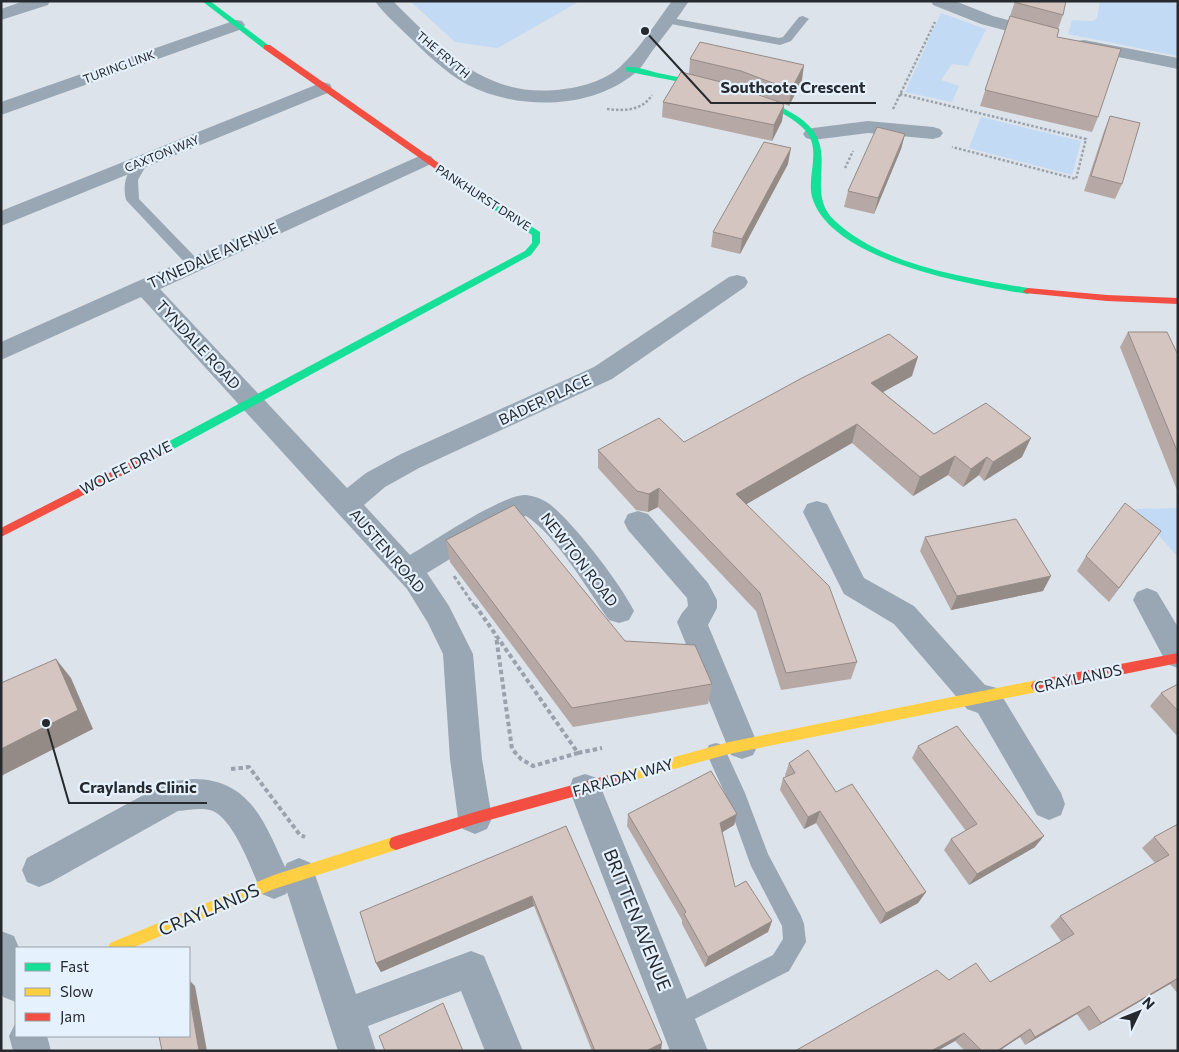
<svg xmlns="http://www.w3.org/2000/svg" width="1179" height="1052" viewBox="0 0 1179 1052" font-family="Commissioner,sans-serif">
<rect width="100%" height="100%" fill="#dde3ea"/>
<path fill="#c2daf3" d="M410 1H580L498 48 455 42Z
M1100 1H1161L1178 4V56L1068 34 1072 20 1093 21 1097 18Z
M941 13 986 29 968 66 952 64 941 80 959 86 952 102 905 92Z
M981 117 1081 141 1072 175 969 148Z
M1178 508V557L1135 509Z"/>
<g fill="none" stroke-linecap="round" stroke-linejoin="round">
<path stroke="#99a2ad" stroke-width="2.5" stroke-dasharray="2.5 2" stroke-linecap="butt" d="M900 94 1086 139 1076 179 952 147
M607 109C624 111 642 111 652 95
M893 109 935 22
M845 168 853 151"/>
<path stroke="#99a2ad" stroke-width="3" stroke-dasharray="4 2.5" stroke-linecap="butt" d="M454 576 475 607"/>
<path stroke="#99a2ad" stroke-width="4" stroke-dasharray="4.5 3" stroke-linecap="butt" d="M475 605 578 753 533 766 521 759 512 749 496 636
M578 753 602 748
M231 769 249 767 300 835 305 837"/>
<path fill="#99a6b3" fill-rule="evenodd" d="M803 16 809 19 807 21 791 41 780 45 666 23 660 20 666 17 779 38 783 37 799 17Z
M142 158 148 162 138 180 139 199 199 261 201 264 199 267H189L126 200C122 182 127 173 137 159Z
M716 743 723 745 745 793 768 854 801 916 804 924 806 942 789 971 675 1029 667 1025 663 1017 667 1009 773 955 783 939 782 926 751 866 725 794 706 752 709 745Z"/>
<path fill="#99a6b3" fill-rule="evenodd" d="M24 1H50L48 5 1 20V9Z
M375 1H393C443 51 487 100 564 89 583 87 609 79 623 64 640 48 657 21 672 1H689C678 18 665 34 653 50 647 58 642 68 634 74 589 110 518 110 468 85 445 73 425 52 406 34 396 24 383 13 375 1Z
M931 1H955L993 16 1048 31 1051 35 1048 39 1042 40 981 24 933 5Z
M236 20 242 21 245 25 242 29 1 115V102Z
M1084 40 1178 58V69L1078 49 1075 45 1078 41Z
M323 82 330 84 332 88 330 92 1 226V211Z
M868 121 933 127 940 129 943 133 940 137 933 139 868 133 813 140 806 138 803 134 806 130 813 128Z
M424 154 431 156 434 160 431 164 160 289 347 488 366 473 401 454 594 367 729 277 737 275 745 277 748 282 745 287 612 379 419 468 385 487 364 505 410 555C434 541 500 496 524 495 534 495 545 500 552 506 576 526 620 583 634 611L629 620 619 623 609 620C587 589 557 536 526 516L517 518 427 573 449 606 473 654 482 759 492 818 487 829 475 834 463 829 458 818 450 759 443 654 428 623 407 589 141 297 1 360V342Z
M817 501 827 504 864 578 914 606 985 685 997 688 1061 793 1065 804 1061 815 1049 820 1037 815 978 713 967 709 894 624 844 594 803 512 807 504Z
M638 511 648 514 708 583 717 600V608L708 625 758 745 753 755 742 759 731 755 677 622 682 613 688 606 687 598 628 530 624 522 628 514Z
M1147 588 1157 592 1178 627V668L1167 664 1133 600 1137 592Z
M585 774 597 778 708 1051H670L569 789 573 778Z
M193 779C250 779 265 823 285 867L287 863 299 858 311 863 356 994 471 951 484 956 523 1051H485L461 991 368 1026 376 1051H338L287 892 286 894 274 899 262 894C253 873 235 821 213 811 203 807 189 810 178 811L51 882 39 887 27 882 22 870 27 858 162 785 174 781Z
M1 931 14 936 19 948H16V1002L3 997 1 992Z
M16 1022V1036H47L51 1051H13L9 1036Z"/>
<path fill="#16e098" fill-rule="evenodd" d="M202 1H210L271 47 264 49Z
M626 67C638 66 652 72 663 74 702 82 799 99 817 137 830 164 809 196 834 220 881 265 966 278 1028 288L1033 291 1028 294C971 285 835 262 813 200 805 178 823 150 805 130 768 92 676 83 626 71Z
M487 198 540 232V243L531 255 170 451H162L161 448 162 445 525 251 532 243V235L484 203V199Z"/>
<path fill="#ffcf43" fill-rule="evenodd" d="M1037 680 1041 682 1043 686 1041 690 1037 692 729 754 616 785 611 783 609 779 611 775 616 773 729 742Z
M396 836 401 838 403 843 401 848 396 850 274 889 132 948H108L110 943 274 875Z"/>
<path fill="#f24e42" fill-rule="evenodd" d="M264 45H270L490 199V203H484L264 49Z
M1028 288 1107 295 1178 298V304L1107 301 1025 293 1023 291Z
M166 444 170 445 171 448 170 451 1 537V528Z
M1178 653V663L1037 692 1033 690 1031 686 1033 682 1037 680Z
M616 773 621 775 623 779 621 783 616 785 475 824 396 850 391 848 389 843 391 838 396 836 475 812Z"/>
</g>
<path fill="#b6a9a5" d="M1015 1 1063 15 1058 29 1057 37 1098 117 1092 132 980 106Z
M690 59 802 80 789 106 740 87 729 84 784 105 782 121 772 141 662 117 663 102 689 74Z
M1110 116 1122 184 1115 199 1084 191 1104 131Z
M905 134 901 149 874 214 844 207 848 191Z
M788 164 740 254 711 247 713 232Z
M1128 332 1178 355V490H1177L1120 347Z
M912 376 883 392 934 434 1022 457 984 481 979 475 963 487 948 475 913 496 852 443 746 504 857 662 851 679 781 690 756 611 658 507 648 512 636 510 598 468V450L684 442Z
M925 537 1043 591 951 610 920 551Z
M446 540 625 641 712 684 708 704 573 727 450 562Z
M1151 545 1109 602 1077 571 1086 556Z
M1178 684V737L1150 706 1161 693Z
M918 746 1035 847 969 885 944 850 951 839 966 831 912 758Z
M789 763 836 792 926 892 918 903 880 924 816 823 804 829 780 790 783 778 786 777 785 775Z
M628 814H737L734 825 722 832 735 887 772 921 768 932 705 967 682 924V920L627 826Z
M1178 824V994L1170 984 1089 1031 1077 1014 1025 1045 1020 1037 999 1051H965L955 1041 937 1051H795L949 980 990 982 1061 941 1050 926 1060 916 1155 863 1142 848 1154 837Z
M566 826 661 1051H592L534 906 381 972 376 963Z"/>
<path fill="#948a86" d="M804 65 802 80 789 106 791 90Z
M784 105 782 121 772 141 774 125Z
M905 134 901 149 874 214 878 198Z
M791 148 788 164 740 254 742 239Z
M918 357 912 376 865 402 871 383Z
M857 424 852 443 733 512 736 494Z
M1031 438 1022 457 984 481 993 462Z
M955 456 948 475 913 496 920 477Z
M987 457 979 475 963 487 971 469Z
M659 488 658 507 648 512 649 494Z
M1161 531 1151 545 1109 602 1119 588Z
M1051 576 1043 591 951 610 957 596Z
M56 659 71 678 93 729 1 776V749Z
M820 811 816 823 804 829 808 817Z
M737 814 734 825 718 835 720 823Z
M1044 836 1035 847 969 885 977 874Z
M926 892 918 903 880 924 886 913Z
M532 896 534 906 381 972 376 963Z
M772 921 768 932 705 967 708 957Z
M1178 978 1170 984 1089 1031 1101 1023Z
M189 980 195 986 207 1051H199L189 993Z
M1089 1006 1077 1014 1025 1045 1035 1037Z
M1030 1029 1020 1037 999 1051H997Z
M964 1033 955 1041 937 1051H931Z
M662 1043 661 1051H646Z"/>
<path fill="#d4c5c0" stroke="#948a86" d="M1015 1H1066L1063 15 1014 2Z
M1010 16 1059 29 1057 37 1121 49 1098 117 985 90Z
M700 42 804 65 791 90 741 71 690 59Z
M681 72 725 83 779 102 784 105 774 125 663 102Z
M1110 116 1140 123 1122 184 1091 176Z
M877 127 905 134 878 198 848 191Z
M764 142 791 148 742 239 713 232Z
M1128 332H1167L1178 355V453Z
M889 334 918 357 871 383 934 434 986 403 1031 438 993 462 987 457 971 469 955 456 920 477 857 424 736 494 829 586 857 662 786 673 760 593 659 488 649 494 637 491 598 450 659 418 684 442 802 378Z
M1125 503 1161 531 1119 588 1086 556Z
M514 505 625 641 695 645 712 684 572 708 446 540Z
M1016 519 1051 576 957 596 925 537Z
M56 659 78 710 1 749V683Z
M1178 684V711L1161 693Z
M957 726 1044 836 977 874 951 839 977 824 918 746Z
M808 750 836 792 852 784 926 892 886 913 820 811 808 817 783 778 795 773 789 763Z
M711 771 737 814 720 823 735 887 746 881 772 921 708 957 684 914 686 912 628 814Z
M1178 824V978L1101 1023 1089 1006 1035 1037 1030 1029 997 1051H982L964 1033 931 1051H795L937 970 949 980 976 963 990 982 1074 934 1060 916 1169 855 1154 837Z
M566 826 662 1043 646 1051H595L532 896 376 963 360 912Z
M189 993 199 1051H162L159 1036H189Z
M443 1003 463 1051H385L379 1036Z"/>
<g text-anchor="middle" stroke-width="4.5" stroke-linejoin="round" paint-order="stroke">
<g font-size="12" fill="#262a2e" stroke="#e5f1fd">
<text transform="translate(443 55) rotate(40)" y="4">THE FRYTH</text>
<text transform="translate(119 67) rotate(-20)" y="4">TURING LINK</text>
<text transform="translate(162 154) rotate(-22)" y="4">CAXTON WAY</text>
<text transform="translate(483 198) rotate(33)" y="4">PANKHURST DRIVE</text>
</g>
<g font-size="15" fill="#262a2e" stroke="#e5f1fd">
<text transform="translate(213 256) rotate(-24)" y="5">TYNEDALE AVENUE</text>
<text transform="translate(198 345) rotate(47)" y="5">TYNDALE ROAD</text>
<text transform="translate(545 400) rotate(-25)" y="5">BADER PLACE</text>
<text transform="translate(126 468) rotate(-27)" y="5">WOLFE DRIVE</text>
<text transform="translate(387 551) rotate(49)" y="5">AUSTEN ROAD</text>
<text transform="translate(579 560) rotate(52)" y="5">NEWTON ROAD</text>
<text transform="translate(1078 679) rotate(-12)" y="5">CRAYLANDS</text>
<text transform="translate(623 778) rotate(-16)" y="5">FARADAY WAY</text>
</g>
<g font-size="18" fill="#262a2e" stroke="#e5f1fd">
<text transform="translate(209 910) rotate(-23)" y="6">CRAYLANDS</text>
<text transform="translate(637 920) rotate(68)" y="6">BRITTEN AVENUE</text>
</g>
</g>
<path fill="none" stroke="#262a2e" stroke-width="2" d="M645 31L711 103H876M46 723L69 803H207"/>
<g fill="#262a2e" stroke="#e5f1fd" stroke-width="2">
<circle cx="645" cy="31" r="5"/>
<circle cx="46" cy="723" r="5"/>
</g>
<g font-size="16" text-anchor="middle" font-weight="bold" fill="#262a2e" stroke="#e5f1fd" stroke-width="4.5" stroke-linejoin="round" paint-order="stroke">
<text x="793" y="93">Southcote Crescent</text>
<text x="138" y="793">Craylands Clinic</text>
</g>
<rect width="1179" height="1052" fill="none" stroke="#262a2e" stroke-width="5"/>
<rect x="15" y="947" width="175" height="90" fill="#e5f1fd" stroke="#99a1aa"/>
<rect x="25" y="963" width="25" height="8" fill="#16e098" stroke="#99a1aa"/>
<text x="60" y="972" font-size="15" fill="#262a2e">Fast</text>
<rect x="25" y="988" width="25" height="8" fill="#ffcf43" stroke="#99a1aa"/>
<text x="60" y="997" font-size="15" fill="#262a2e">Slow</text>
<rect x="25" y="1013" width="25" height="8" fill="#f24e42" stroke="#99a1aa"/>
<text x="60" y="1022" font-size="15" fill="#262a2e">Jam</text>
<g transform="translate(1139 1012) rotate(47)" stroke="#e5f1fd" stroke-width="4" paint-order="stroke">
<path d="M0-4L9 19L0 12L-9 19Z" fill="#262a2e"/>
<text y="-8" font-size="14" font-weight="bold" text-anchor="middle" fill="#262a2e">N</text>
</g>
</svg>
